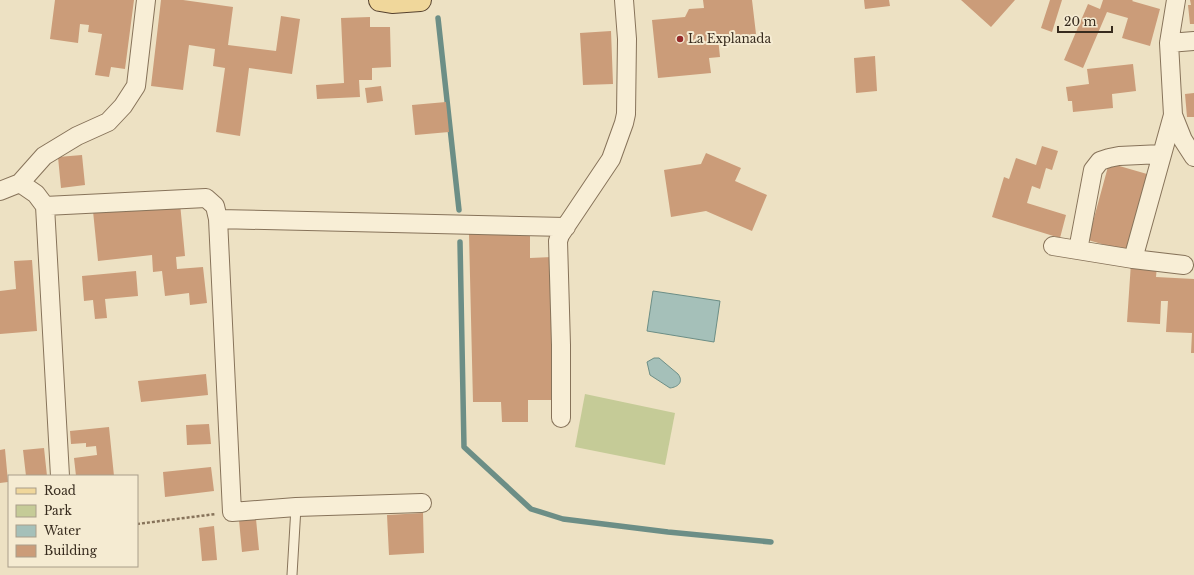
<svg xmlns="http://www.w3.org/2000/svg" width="1194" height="575" viewBox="0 0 1194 575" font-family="'Libre Baskerville',serif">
<rect width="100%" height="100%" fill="#ede1c3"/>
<path fill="#c5cb97" d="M585 394 675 413 665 465 575 447Z"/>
<path fill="#a5c0b9" stroke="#6c8e86" d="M653 291 720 301 714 342 647 331Z
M654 358H659L678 374C684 382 678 387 670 388L650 375 647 362Z"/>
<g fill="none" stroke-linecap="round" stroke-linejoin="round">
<path stroke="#6c8e86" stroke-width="5.5" d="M438 18 459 210
M460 242 464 447 531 509 563 519 668 532 771 542"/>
</g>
<path fill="#cb9c79" d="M55 0H134L125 69 111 67 109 77 95 75 102 34 88 32 89 25 80 24 78 43 50 39Z
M161 0H183L233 7 228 45 276 51 281 16 300 19 292 74 249 68 240 136 216 132 225 68 213 66 215 49 189 45 183 90 151 86Z
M703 0H752L756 34 718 38 720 57 709 58 711 73 658 78 652 20 685 17 689 9 704 8Z
M864 0H889L890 6 865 9Z
M961 0H1015L991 27Z
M1050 0H1062L1052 32 1041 28Z
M1103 0H1133L1132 1 1160 9 1150 46 1122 38 1128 18 1107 12 1083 68 1064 60 1088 4 1100 9Z
M1190 0H1194V24H1190L1188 5H1191Z
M370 17V27H390L391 67 372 68V80H359L360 97 317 99 316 85 344 83 341 18Z
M611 31 613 84 583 85 580 33Z
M875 56 877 91 856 93 854 58Z
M1133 64 1136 91 1112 94 1113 108 1073 112 1072 101H1068L1066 87 1089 84 1087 69Z
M381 86 383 101 367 103 365 88Z
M1194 93V117H1187L1185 94Z
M446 102 449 132 415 135 412 105Z
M1042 146 1058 151 1052 170 1046 168 1040 189 1032 186 1027 203 1066 215 1060 238 992 217 1004 177 1009 179 1016 158 1036 165Z
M706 153 741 168 735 181 767 195 752 231 706 211 671 217 664 170 701 164Z
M82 155 85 185 61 188 58 157Z
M1109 163 1147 174 1126 251 1088 240Z
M180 203 185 256 176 257 177 269 203 267 207 303 190 305 189 293 165 296 162 271 153 272 152 255 98 261 93 211Z
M530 233V258L552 257 555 400H528V422H502L501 402H473L469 234Z
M32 260 37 331 0 334V291L16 289 14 261Z
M1131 263 1157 265 1156 277 1194 279V353H1191L1192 333 1166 332 1168 301H1161L1160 324 1127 322Z
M136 271 138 296 105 299 107 318 95 319 93 300 84 301 82 276Z
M206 374 208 395 141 402 138 381Z
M209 424 211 444 187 445 186 425Z
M109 427 114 476H76L74 458 97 455 96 446 86 447V443L71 444 70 431Z
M44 448 47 476H26L23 450Z
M5 449 8 482 0 483V450Z
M211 467 214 491 165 497 163 472Z
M423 513 424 553 389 555 387 515Z
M256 519 259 550 242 552 239 520Z
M214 526 217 560 202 561 199 528Z"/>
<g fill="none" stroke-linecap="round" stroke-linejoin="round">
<defs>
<path id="lane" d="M292 575 296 507"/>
<path id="street" d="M1176 0 1169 43 1173 115 1183 140 1194 157
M1169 43 1194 41
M20 183 36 194 45 206 60 476
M0 191 20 183 44 156 77 136 108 122 123 106 136 86 146 0
M45 206 206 198 215 206 218 219 232 512 296 507 422 503
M218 219 566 227
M1053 246 1133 259 1184 265
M1078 250 1093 170 1100 161 1109 158 1119 156 1162 154
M1133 259 1173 115
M561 418V345L558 241 560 235 611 159 624 123 626 114 627 39 624 0"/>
<path id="primary" d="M380 0 392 2 420 0"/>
</defs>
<use href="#lane" stroke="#87735a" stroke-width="11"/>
<use href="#street" stroke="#87735a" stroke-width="20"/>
<use href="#primary" stroke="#55412e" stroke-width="24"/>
<path stroke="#87735a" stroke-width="2.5" stroke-dasharray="3 2" stroke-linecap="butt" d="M137 524 216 514"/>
<use href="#lane" stroke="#f8eed6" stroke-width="9"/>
<use href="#street" stroke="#f8eed6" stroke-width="18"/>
<use href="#primary" stroke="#f0d79b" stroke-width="22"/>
</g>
<circle fill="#962b2b" stroke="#f5ebd2" stroke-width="1.5" cx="680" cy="39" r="4"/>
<g text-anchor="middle" stroke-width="4" stroke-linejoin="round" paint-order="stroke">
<g font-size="12" fill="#372b1e" stroke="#f5ebd2" text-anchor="start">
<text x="688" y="43">La Explanada</text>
</g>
</g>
<rect x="8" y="475" width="130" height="92" fill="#f5ebd2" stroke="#a99e8a"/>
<rect x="16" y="488" width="20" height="6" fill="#f0d79b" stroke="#a99e8a"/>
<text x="44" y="495" font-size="12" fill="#372b1e">Road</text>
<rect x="16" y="505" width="20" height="12" fill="#c5cb97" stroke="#a99e8a"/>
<text x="44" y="515" font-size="12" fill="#372b1e">Park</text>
<rect x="16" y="525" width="20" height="12" fill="#a5c0b9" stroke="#a99e8a"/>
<text x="44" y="535" font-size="12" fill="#372b1e">Water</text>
<rect x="16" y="545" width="20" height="12" fill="#cb9c79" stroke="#a99e8a"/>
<text x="44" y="555" font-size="12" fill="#372b1e">Building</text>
<path d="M1058 26v6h54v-6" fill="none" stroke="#372b1e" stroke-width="2"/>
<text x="1064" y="26" font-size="12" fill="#372b1e" stroke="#f5ebd2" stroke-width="3" paint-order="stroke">20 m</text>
</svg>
